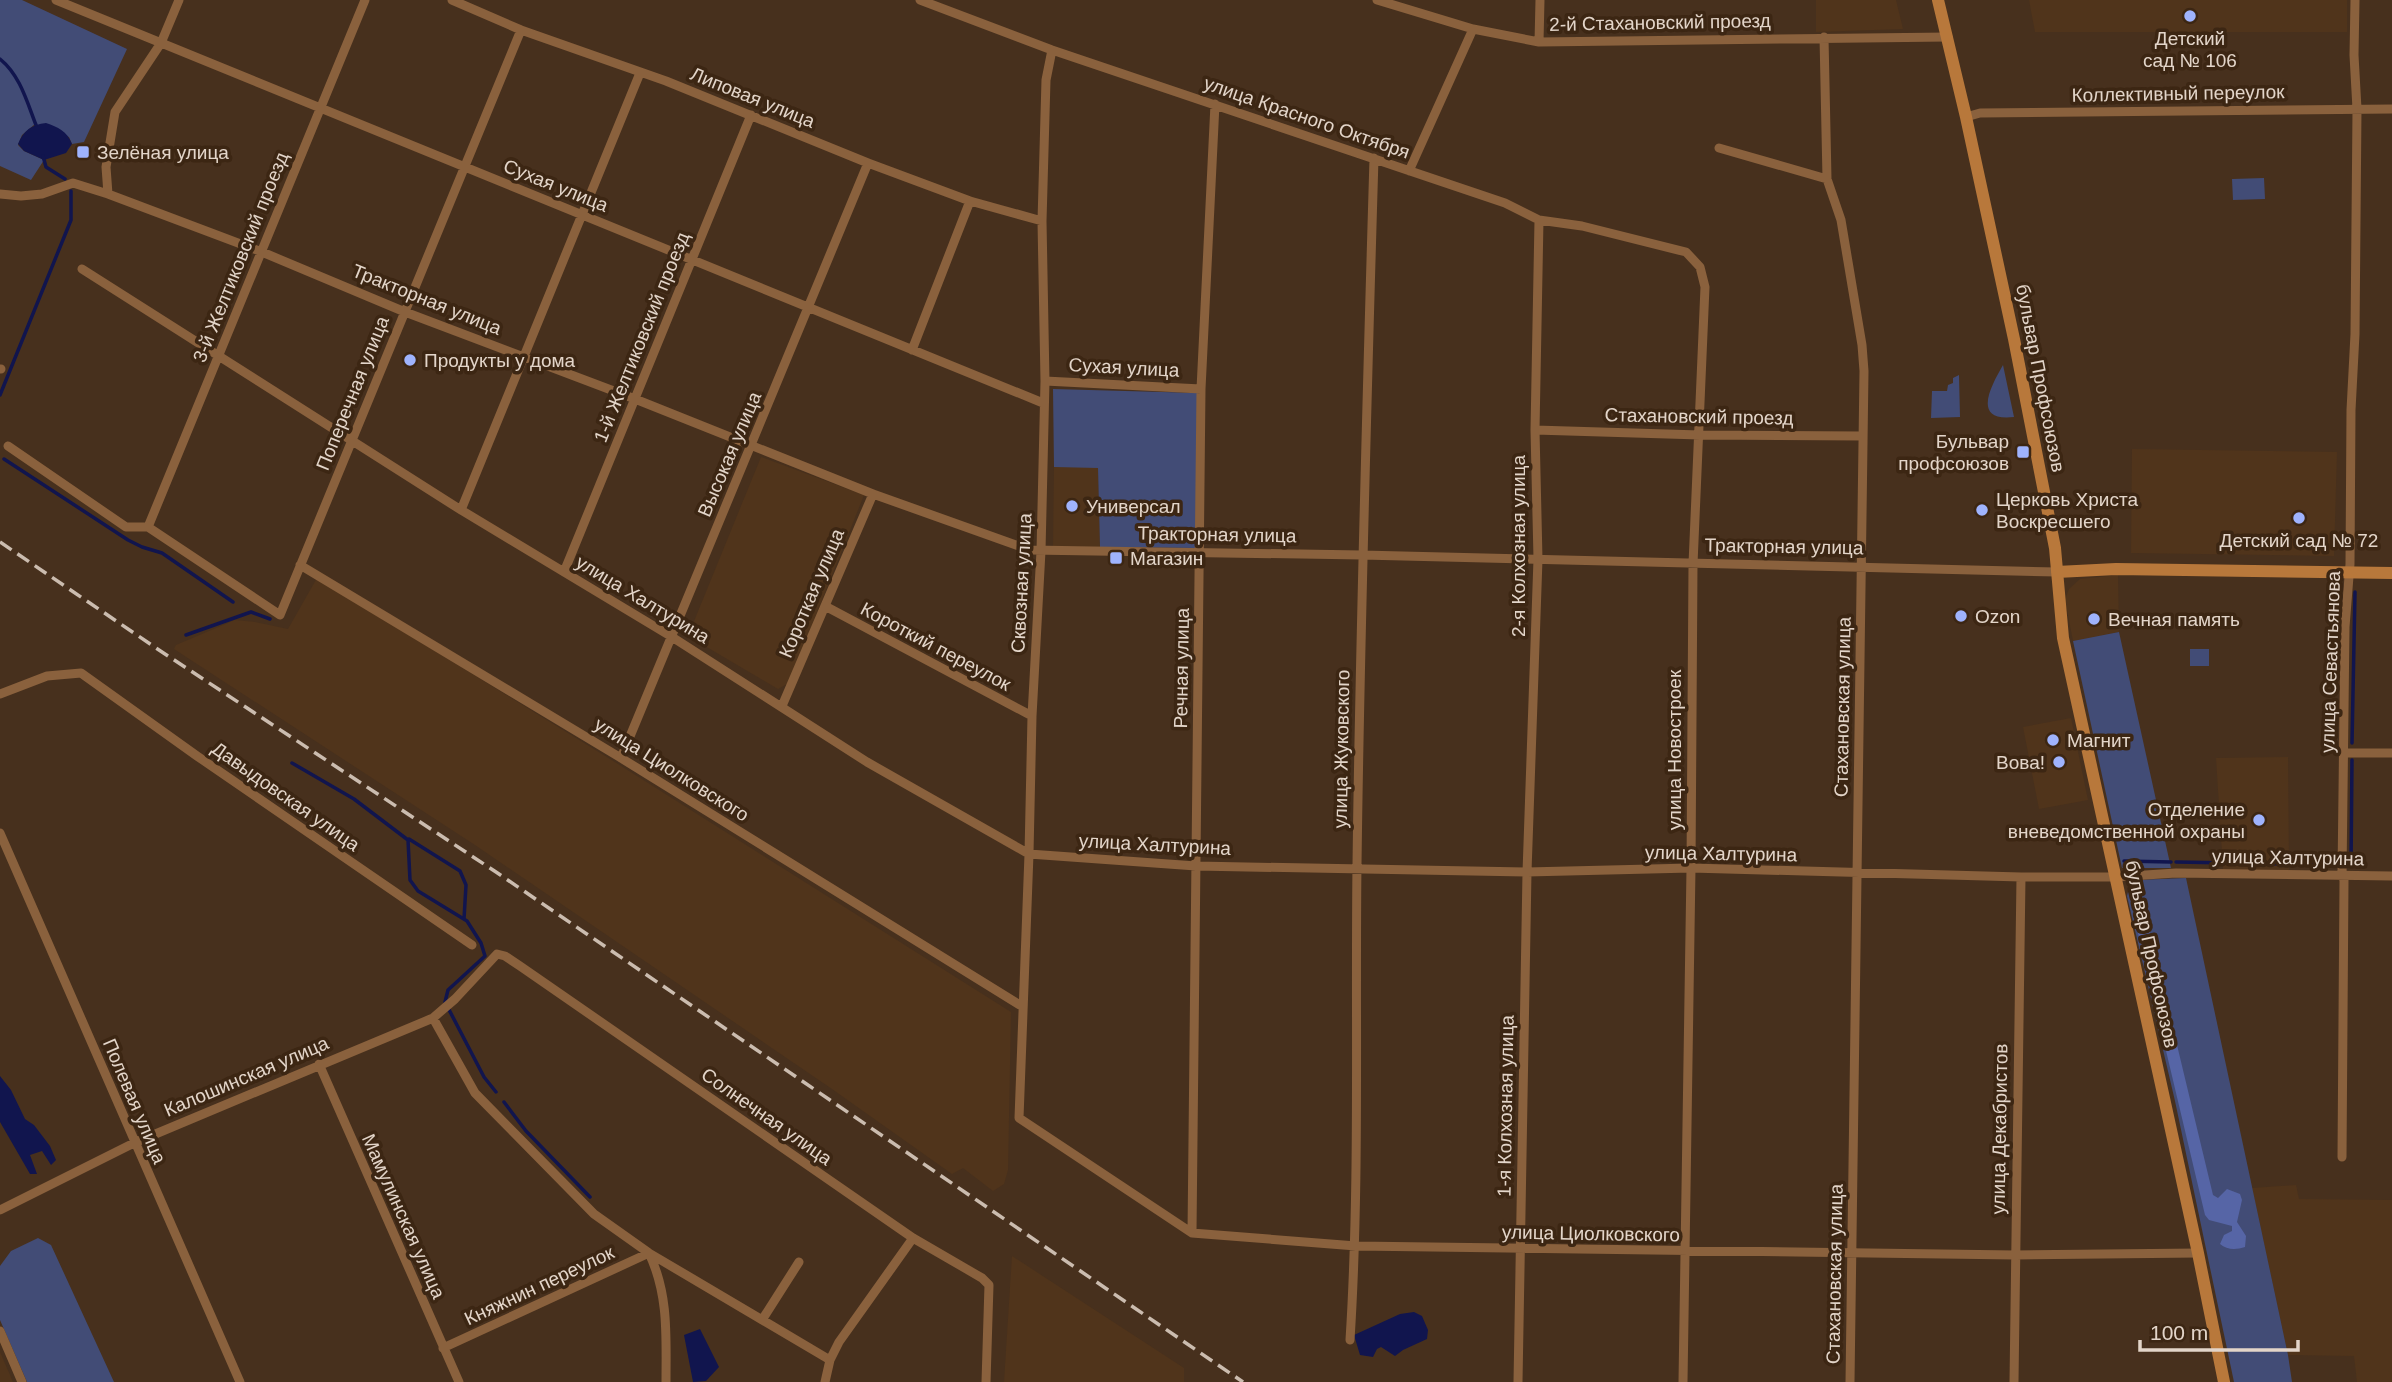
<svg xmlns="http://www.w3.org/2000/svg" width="2392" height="1382" viewBox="0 0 2392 1382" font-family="Arial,sans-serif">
<rect width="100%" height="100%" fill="#47301d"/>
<path fill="#50341b" d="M1816 0H1896L1903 29 1816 32Z
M2029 0H2347V32H2035Z
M2132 449 2337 452 2334 556 2131 553Z
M761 457 864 495 789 683 778 689 688 636Z
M1054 467H1098L1100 547 1053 546Z
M2118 575 2119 632 2073 641 2065 600 2069 589 2080 579Z
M317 578 610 759 1011 1012 1008 1170 1004 1184 993 1191 963 1168 952 1174 832 1089 475 845 174 649 176 645 235 620 255 622 288 629Z
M2071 718 2088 800 2039 809 2023 727Z
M2288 757 2289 870 2223 869 2216 758Z
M2296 1185 2299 1199 2392 1200V1382H2357L2354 1356 2288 1355 2252 1188Z
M1012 1256 1184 1368V1382H1004Z
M0 1352 13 1382H0Z"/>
<path fill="#424c76" d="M0 0H22L127 49 84 142 72 144 69 137 35 124 22 135 18 145 24 151 44 160 31 180 0 166Z
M2264 178 2265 199 2233 200 2232 179Z
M2003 365 2014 417C1971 422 1991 386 2003 365Z
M1959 375 1960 417 1931 418 1932 391H1947L1948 385 1953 383V378Z
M1053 389 1198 393 1196 548 1100 547 1098 468 1054 467Z
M2119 632 2171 868H2122L2073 641Z
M2190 649H2209V666H2190Z
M2186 878 2288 1355 2292 1382H2234L2175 1101 2127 896 2129 888 2137 880Z
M38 1238 51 1245 114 1382H27L0 1320V1266L11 1251Z"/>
<path fill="#5665a6" d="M2135 894 2141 895 2213 1195 2218 1198 2227 1189 2240 1194 2242 1200 2237 1222 2246 1236 2245 1247C2236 1250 2227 1250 2220 1244L2224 1235 2232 1231V1226L2209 1220 2205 1215 2130 899Z"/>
<path fill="#11154e" d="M46 123C58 127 67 131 72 144L66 153 44 160 24 151 18 144C23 131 32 124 46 123Z
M0 1076 11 1090 25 1119 34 1125 50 1146 56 1160 51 1165 42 1151 30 1155 37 1174H30L0 1122Z
M1414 1312 1422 1316 1428 1330 1427 1339 1403 1350 1395 1356 1381 1347 1377 1349 1373 1357 1360 1355 1354 1335 1400 1314Z
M700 1329 719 1367 706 1381 693 1382 684 1335Z"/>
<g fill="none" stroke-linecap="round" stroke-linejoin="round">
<path stroke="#11154e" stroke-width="3.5" d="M0 59C20 75 27 102 36 125
M43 156 46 167 65 179
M0 395 71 220V191
M4 459 128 540 142 547 162 553 233 602
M186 635 251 612 270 619
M2352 743 2355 592
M292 763 354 799 408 840 410 880 418 891 467 921 481 943 485 956 448 990 445 1002 484 1077 496 1092
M409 839 460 871 466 885 464 919
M2124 861 2171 862
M2176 862 2337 865
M2348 865H2351L2352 760
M504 1102 526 1131 590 1197"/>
<path stroke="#8a613d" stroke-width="9" d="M56 0 1043 403
M452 0 521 30 666 81 868 163 970 201 1042 221
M920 0 1052 50 1505 203 1539 220 1582 226 1686 252 1700 267 1705 287 1693 564 1691 868 1683 1382
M1377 0 1473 29 1539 42 1948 37
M1824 37 1827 179 1841 220 1862 345 1864 371 1850 1382
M1539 42 1540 0
M1052 50 1046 80 1042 221 1045 381 1041 551 1032 716 1029 854 1019 1118 1192 1233 1356 1246 2015 1255 2198 1253
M1966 117 1980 113 2392 109
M1719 148 1827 179
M1409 171 1473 29
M0 194 21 196 42 194 73 183 108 194 262 252 405 312 635 399 873 494 1030 550 1362 555 2057 572
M108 194 106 167 115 112 161 43 179 0
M82 269 461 510 672 637 867 762 1029 854 1196 866 1527 872 1691 868 2021 877H2115L2176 873 2392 876
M912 350 970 201
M0 369H1
M1045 381 1201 389
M1535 430 1700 435 1863 436
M8 446 126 527H148L280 615 521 30
M461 510 640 73
M148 527 365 0
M300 565 621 758 1023 1007
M564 572 751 115
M825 606 1032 716
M0 694 47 676 81 673 197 756 472 945
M782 706 873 494
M2344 753H2392
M621 758 868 163
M0 833 240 1382
M433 1018 475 1093 594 1214 649 1253 830 1360
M319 1064 459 1382
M2342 1157 2344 880 2342 875 2345 627 2350 564 2351 410 2355 334 2357 109 2354 55 2355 0
M0 1210 134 1143 433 1018 455 999 497 954 505 956 520 966 913 1238 982 1278 989 1285 986 1382
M1192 1233 1201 389 1215 104
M762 1320 799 1262
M0 1331 22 1382
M1350 1340C1360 1181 1355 1023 1357 865 1360 629 1367 394 1374 158
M443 1348 649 1253C669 1295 666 1337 666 1382
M825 1382 830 1360 839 1342 913 1238
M1518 1382 1527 872 1538 559 1535 430 1539 220
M2014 1382 2021 877"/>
<path stroke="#b8783b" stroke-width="12" d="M1938 0 1966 117 2014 339 2055 548 2063 638 2198 1253 2224 1382
M2057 572 2116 569 2392 573"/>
<path stroke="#cbbcaf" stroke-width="3.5" stroke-dasharray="14 7" stroke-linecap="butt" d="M0 542 156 648 496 872 1243 1382"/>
</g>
<g fill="#9fb3fd" stroke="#3c2613" stroke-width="2.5">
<circle cx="2190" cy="16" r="7"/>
<rect x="76" y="145" width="14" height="14" rx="3.5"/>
<circle cx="410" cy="360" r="7"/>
<rect x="2016" y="445" width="14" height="14" rx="3.5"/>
<circle cx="1072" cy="506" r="7"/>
<circle cx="1982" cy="510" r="7"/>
<circle cx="2299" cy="518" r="7"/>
<rect x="1109" y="551" width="14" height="14" rx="3.5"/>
<circle cx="1961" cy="616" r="7"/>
<circle cx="2094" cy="619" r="7"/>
<circle cx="2053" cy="740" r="7"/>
<circle cx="2059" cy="762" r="7"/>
<circle cx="2259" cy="820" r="7"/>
</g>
<g text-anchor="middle" stroke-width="7" stroke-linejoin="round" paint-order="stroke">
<g font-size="19" fill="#e3d5c9" stroke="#3c2613">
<text transform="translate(1660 22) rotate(-1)" y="7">2-й Стахановский проезд</text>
<text transform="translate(2178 93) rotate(-1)" y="7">Коллективный переулок</text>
<text transform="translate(753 97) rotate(22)" y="7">Липовая улица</text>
<text transform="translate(1307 117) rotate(19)" y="7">улица Красного Октября</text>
<text transform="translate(556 185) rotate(22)" y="7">Сухая улица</text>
<text transform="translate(240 257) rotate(-68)" y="7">3-й Желтиковский проезд</text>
<text transform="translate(427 299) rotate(22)" y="7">Тракторная улица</text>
<text transform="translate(641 337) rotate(-68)" y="7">1-й Желтиковский проезд</text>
<text transform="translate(1124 367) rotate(3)" y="7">Сухая улица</text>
<text transform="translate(2041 378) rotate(79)" y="7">бульвар Профсоюзов</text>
<text transform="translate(352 393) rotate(-68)" y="7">Поперечная улица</text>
<text transform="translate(1699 416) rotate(1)" y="7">Стахановский проезд</text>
<text transform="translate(729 454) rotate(-67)" y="7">Высокая улица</text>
<text transform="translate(1217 534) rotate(1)" y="7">Тракторная улица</text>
<text transform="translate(1518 546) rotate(-90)" y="7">2-я Колхозная улица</text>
<text transform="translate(1784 546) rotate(1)" y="7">Тракторная улица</text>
<text transform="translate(1021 583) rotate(-87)" y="7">Сквозная улица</text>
<text transform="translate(811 593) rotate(-67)" y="7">Короткая улица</text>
<text transform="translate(643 599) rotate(31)" y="7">улица Халтурина</text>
<text transform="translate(936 646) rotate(28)" y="7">Короткий переулок</text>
<text transform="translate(2330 662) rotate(-88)" y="7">улица Севастьянова</text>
<text transform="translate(1181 668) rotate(-89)" y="7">Речная улица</text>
<text transform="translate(1842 707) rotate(-89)" y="7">Стахановская улица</text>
<text transform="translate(1341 749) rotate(-89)" y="7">улица Жуковского</text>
<text transform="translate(1674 750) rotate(-90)" y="7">улица Новостроек</text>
<text transform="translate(672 769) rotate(32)" y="7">улица Циолковского</text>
<text transform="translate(286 796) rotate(35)" y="7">Давыдовская улица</text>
<text transform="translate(1155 844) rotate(3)" y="7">улица Халтурина</text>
<text transform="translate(1721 853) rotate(1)" y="7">улица Халтурина</text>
<text transform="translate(2288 857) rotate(1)" y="7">улица Халтурина</text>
<text transform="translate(2152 954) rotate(78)" y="7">бульвар Профсоюзов</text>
<text transform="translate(246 1076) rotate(-23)" y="7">Калошинская улица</text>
<text transform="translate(135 1101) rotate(67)" y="7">Полевая улица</text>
<text transform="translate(1505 1106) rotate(-89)" y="7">1-я Колхозная улица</text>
<text transform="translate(767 1116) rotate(35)" y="7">Солнечная улица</text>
<text transform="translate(1999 1129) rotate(-89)" y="7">улица Декабристов</text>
<text transform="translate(404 1216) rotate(66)" y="7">Мамулинская улица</text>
<text transform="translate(1591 1233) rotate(1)" y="7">улица Циолковского</text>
<text transform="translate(1834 1274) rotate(-89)" y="7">Стахановская улица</text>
<text transform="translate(539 1285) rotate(-25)" y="7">Княжнин переулок</text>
</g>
<g font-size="19" fill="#e3d5c9" stroke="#3c2613" text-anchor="start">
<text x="2190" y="45" text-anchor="middle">Детский<tspan x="2190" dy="22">сад № 106</tspan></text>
<text x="97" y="159">Зелёная улица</text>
<text x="424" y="367">Продукты у дома</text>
<text x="2009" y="448" text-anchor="end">Бульвар<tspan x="2009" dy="22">профсоюзов</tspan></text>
<text x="1996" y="506">Церковь Христа<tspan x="1996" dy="22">Воскресшего</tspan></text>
<text x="1086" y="513">Универсал</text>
<text x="2299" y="547" text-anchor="middle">Детский сад № 72</text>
<text x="1130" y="565">Магазин</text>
<text x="1975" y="623">Ozon</text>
<text x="2108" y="626">Вечная память</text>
<text x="2067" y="747">Магнит</text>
<text x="2045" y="769" text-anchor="end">Вова!</text>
<text x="2245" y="816" text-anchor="end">Отделение<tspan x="2245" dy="22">вневедомственной охраны</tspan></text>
</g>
</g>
<path d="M2140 1340v10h158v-10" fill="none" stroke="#e3d5c9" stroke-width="3.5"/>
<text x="2150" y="1340" font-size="21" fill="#e3d5c9" stroke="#3c2613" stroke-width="5" paint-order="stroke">100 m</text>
</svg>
